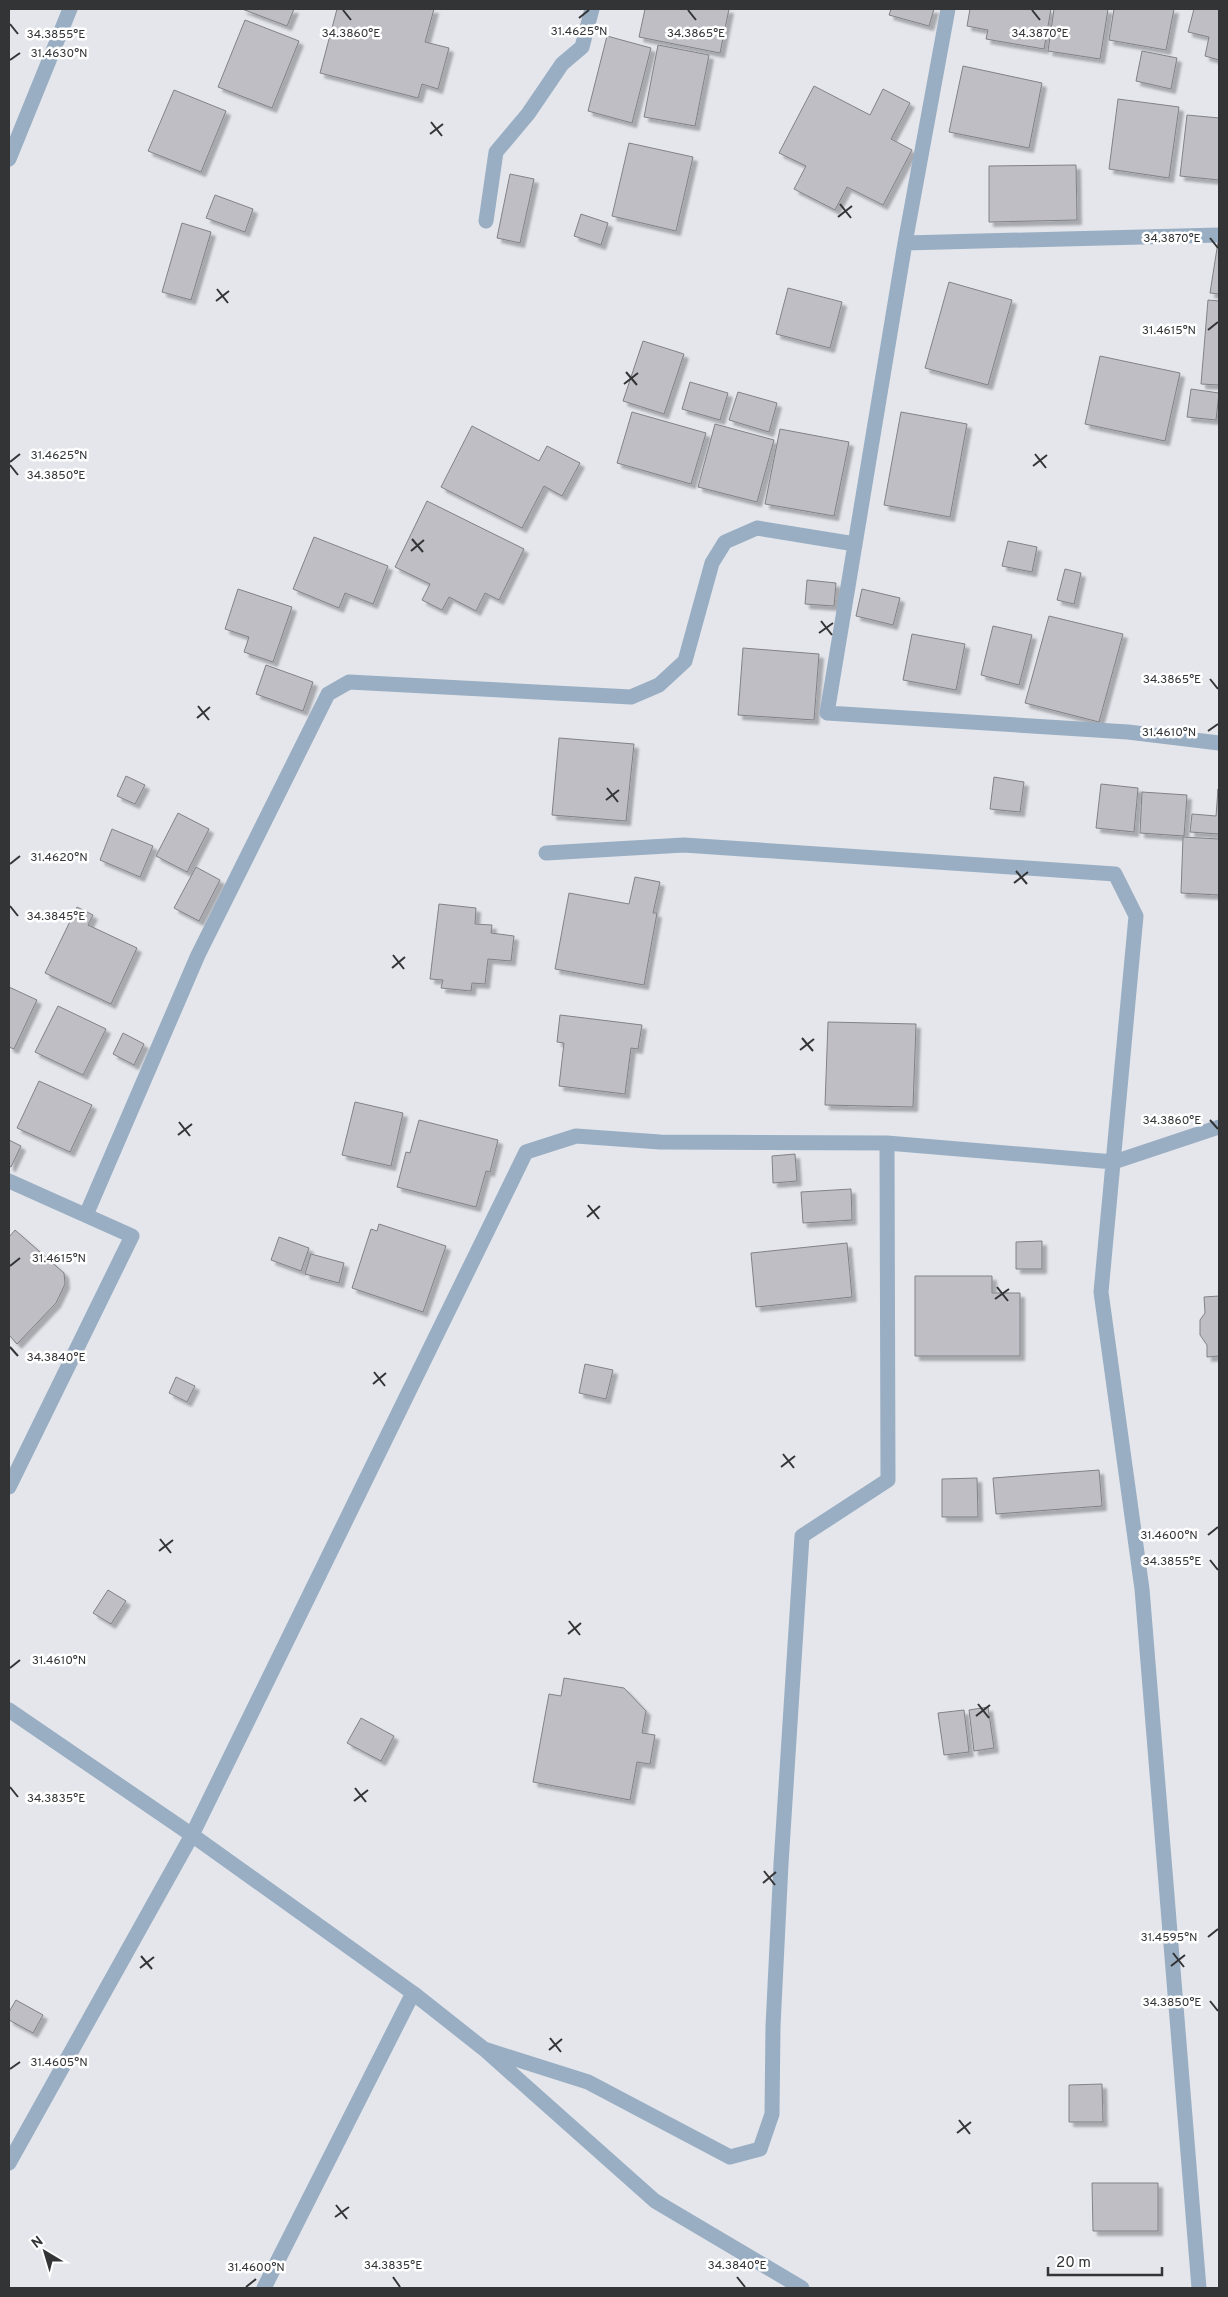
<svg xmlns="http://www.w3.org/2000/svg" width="1228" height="2297" viewBox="0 0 1228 2297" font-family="Overpass,sans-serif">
<defs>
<filter id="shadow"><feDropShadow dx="4.5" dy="4.5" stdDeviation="1" flood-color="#0004"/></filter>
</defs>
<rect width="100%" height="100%" fill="#e4e6ec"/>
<path fill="#bfbec5" stroke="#828187" filter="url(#shadow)" d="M242 9H294L287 26Z
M337 9H434L425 42 449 48 438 89 422 84 418 98 320 73Z
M645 9H729L720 53 639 37Z
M891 9H934L929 26 889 15Z
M970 9H1051L1044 49 986 39 988 30 967 26Z
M1054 9H1108L1100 59 1048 51Z
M1114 9H1174L1166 50 1109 40Z
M1194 9H1219V60L1205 56 1209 37 1188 32Z
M245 20 299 41 272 108 218 87Z
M607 36 651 48 632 123 588 111Z
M658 45 709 55 695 126 644 117Z
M1142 51 1177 58 1171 89 1136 81Z
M963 66 1042 83 1029 148 949 132Z
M814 86 870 115 883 89 910 103 891 139 912 150 883 205 847 187 835 210 794 189 806 166 779 153Z
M174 90 226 111 201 172 148 151Z
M1118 99 1179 107 1169 178 1109 169Z
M1187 115 1219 118V180L1180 176Z
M629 143 693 157 676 231 612 216Z
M1076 165 1077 220 989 222V166Z
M510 174 534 179 520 243 497 238Z
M215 195 253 209 245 232 206 218Z
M581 214 608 223 601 245 574 236Z
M182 223 211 232 191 300 162 292Z
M1218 242 1219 243V294L1210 293Z
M949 282 1012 300 988 385 925 368Z
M788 288 842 302 830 348 776 334Z
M1208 300 1219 301V385L1201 384Z
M643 341 684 354 664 414 623 401Z
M1100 356 1180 373 1165 441 1085 424Z
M690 382 728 393 720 420 682 409Z
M1191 389 1219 393 1216 420 1187 417Z
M738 392 777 403 769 432 729 420Z
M632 412 706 433 691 484 617 463Z
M901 412 967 424 950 517 884 505Z
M715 424 774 440 757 502 698 487Z
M472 426 539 461 547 446 580 463 562 496 544 486 522 528 441 487Z
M780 429 849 442 834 516 765 504Z
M427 501 524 549 499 600 485 593 476 611 449 597 442 610 422 600 430 584 395 567Z
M314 537 388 566 373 604 345 593 339 608 293 589Z
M1008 541 1037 547 1032 572 1002 566Z
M1065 569 1081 573 1074 604 1057 600Z
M807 580 836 583 834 606 805 604Z
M238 589 292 607 273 662 244 652 249 637 225 629Z
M862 589 900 598 893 625 856 616Z
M1049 616 1123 634 1099 722 1025 703Z
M993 626 1032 635 1019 685 981 675Z
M912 634 965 644 956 690 903 680Z
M743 648 819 654 814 720 738 715Z
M266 665 313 682 303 711 256 694Z
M559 738 634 744 626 821 552 815Z
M126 776 145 785 135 804 117 796Z
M994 777 1024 782 1020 812 990 809Z
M1101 784 1138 788 1134 832 1096 828Z
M1218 789 1219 834 1190 832 1192 814 1216 816Z
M1142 792 1187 795 1184 836 1140 833Z
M178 813 209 829 187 872 156 856Z
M112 829 153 846 140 877 100 860Z
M1183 837 1219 839V895L1181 893Z
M196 867 220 880 199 921 174 908Z
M635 877 660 882 653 913H657L644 985 555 969 569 893 629 904Z
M439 904 476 908 475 924 492 925 491 933 514 936 511 961 488 959 485 984 472 983 471 991 441 988 443 980 430 979Z
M77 907 93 915 88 925 137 948 111 1004 45 973Z
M9 987 37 1000 14 1049 9 1047Z
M58 1006 106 1029 83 1075 35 1052Z
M560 1015 642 1025 638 1049 631 1048 625 1094 559 1086 564 1043 557 1042Z
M828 1022 916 1024 913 1107 825 1105Z
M123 1033 144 1044 134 1065 113 1054Z
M39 1081 92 1105 70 1152 17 1128Z
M355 1102 403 1113 391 1166 342 1155Z
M419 1120 498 1140 490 1172 486 1171 476 1207 397 1187 406 1152 410 1153Z
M9 1140 21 1146 11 1167 9 1166Z
M795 1154 797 1181 773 1183 772 1156Z
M851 1189 852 1220 803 1223 801 1192Z
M379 1224 446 1246 423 1312 352 1288 371 1229 377 1231Z
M15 1230 64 1273 65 1284 56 1303 17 1344 9 1335V1237Z
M279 1237 309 1248 301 1271 271 1260Z
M1042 1241V1269H1016V1242Z
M847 1243 852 1297 756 1307 751 1253Z
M311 1254 344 1263 339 1283 305 1274Z
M915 1276H992V1293H1020V1356H915Z
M1219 1296V1356L1207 1357V1345L1200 1335V1320L1205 1313 1204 1297Z
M585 1364 613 1370 606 1399 579 1393Z
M176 1377 195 1386 187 1402 169 1393Z
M1099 1470 1102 1506 996 1514 993 1478Z
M977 1478 978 1517H942V1479Z
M108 1590 126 1601 111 1624 93 1613Z
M564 1678 624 1688 646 1711 642 1733 655 1735 650 1764 637 1762 630 1800 533 1782 549 1694 561 1696Z
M988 1707 994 1748 974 1751 969 1710Z
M964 1710 969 1752 944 1755 938 1713Z
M361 1718 394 1736 381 1761 347 1743Z
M16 2000 43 2015 33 2033 9 2020V2012Z
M1102 2084 1103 2122H1069V2085Z
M1092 2183H1158V2231H1093Z"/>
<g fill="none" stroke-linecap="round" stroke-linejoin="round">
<path stroke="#99aec3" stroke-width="15" d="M948 9 905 243 827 713 1128 732 1219 743
M9 159 70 9
M486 221 496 152 528 114 562 64 582 47 592 9
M905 243 1219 235
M546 853 684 845 1115 874 1136 916 1101 1292 1142 1589 1199 2288
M9 1181 132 1236 9 1487
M86 1215 198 955 328 694 349 682 631 697 659 685 685 661 712 563 725 542 757 528 855 544
M9 1710 192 1835 413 1993 484 2049 655 2201 802 2288
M484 2049 588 2082 730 2157 760 2149 772 2114 773 2026 781 1864 802 1536 888 1480 887 1143
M9 2163 192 1835 526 1152 576 1136 660 1142 887 1143 1114 1162 1219 1127
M264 2288 413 1993"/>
</g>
<path fill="none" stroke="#333436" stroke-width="2" d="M343 10 351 20M688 10 696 20M1032 10 1040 20M579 18 589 10M10 24 18 34M10 60 20 53M431 122 442 136M430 134 443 124M840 204 851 218M838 217 852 206M1210 238 1218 248M217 289 228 303M216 301 229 291M1208 330 1218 322M626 372 637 385M624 384 638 373M1035 454 1046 468M10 462 20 454M10 465 18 475M1033 466 1047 455M412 539 423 552M411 551 424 540M821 621 832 635M819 633 833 623M1210 679 1218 689M198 706 209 720M197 718 210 707M1208 731 1218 724M607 788 618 802M606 800 619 790M10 864 20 856M1016 871 1027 884M1014 883 1028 872M10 906 18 916M393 955 404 969M392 968 405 957M802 1038 813 1051M800 1050 814 1039M1210 1120 1218 1129M179 1122 190 1136M178 1135 192 1124M588 1205 599 1219M587 1217 600 1206M10 1266 20 1258M997 1287 1008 1301M995 1299 1009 1289M10 1347 18 1356M374 1372 385 1386M373 1384 386 1373M783 1454 794 1468M781 1467 795 1456M1208 1535 1218 1527M160 1539 171 1553M159 1551 173 1540M1210 1560 1218 1570M569 1621 580 1635M568 1634 581 1623M10 1668 20 1660M978 1704 989 1718M976 1716 990 1705M10 1787 18 1797M355 1788 366 1802M354 1801 368 1790M764 1871 775 1885M763 1883 776 1872M1208 1937 1218 1929M1173 1953 1184 1967M141 1956 152 1969M1171 1966 1185 1955M140 1968 154 1957M1210 2001 1218 2011M550 2038 561 2052M549 2050 562 2039M10 2069 20 2062M959 2120 970 2134M957 2133 971 2122M336 2205 347 2219M335 2217 349 2207M393 2277 400 2287M737 2277 745 2287M246 2287 256 2279"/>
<g font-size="12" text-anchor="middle" fill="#333436" stroke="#fff" stroke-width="5" stroke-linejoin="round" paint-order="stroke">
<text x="579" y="35">31.4625°N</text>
<text x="351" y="37">34.3860°E</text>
<text x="696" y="37">34.3865°E</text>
<text x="1040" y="37">34.3870°E</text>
<text x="56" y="38">34.3855°E</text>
<text x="59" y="57">31.4630°N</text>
<text x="1172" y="242">34.3870°E</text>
<text x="1169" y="334">31.4615°N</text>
<text x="59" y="459">31.4625°N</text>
<text x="56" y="479">34.3850°E</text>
<text x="1172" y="683">34.3865°E</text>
<text x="1169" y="736">31.4610°N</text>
<text x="59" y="861">31.4620°N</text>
<text x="56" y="920">34.3845°E</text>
<text x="1172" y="1124">34.3860°E</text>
<text x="59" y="1262">31.4615°N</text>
<text x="56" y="1361">34.3840°E</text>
<text x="1169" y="1539">31.4600°N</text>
<text x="1172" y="1565">34.3855°E</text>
<text x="59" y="1664">31.4610°N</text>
<text x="56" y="1802">34.3835°E</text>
<text x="1169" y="1941">31.4595°N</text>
<text x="1172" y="2006">34.3850°E</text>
<text x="59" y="2066">31.4605°N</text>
<text x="393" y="2269">34.3835°E</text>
<text x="737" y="2269">34.3840°E</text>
<text x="256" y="2271">31.4600°N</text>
</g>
<rect width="1228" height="2297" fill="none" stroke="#333436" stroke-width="20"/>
<g transform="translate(45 2252) rotate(322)" stroke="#ffffff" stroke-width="4" paint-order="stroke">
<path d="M0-4L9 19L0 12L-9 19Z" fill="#333436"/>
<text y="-8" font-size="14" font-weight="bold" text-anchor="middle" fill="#333436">N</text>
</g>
<path d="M1048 2267v8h114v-8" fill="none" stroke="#333436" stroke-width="2.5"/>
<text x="1056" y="2267" font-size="15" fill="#333436" stroke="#ffffff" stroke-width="4" paint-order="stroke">20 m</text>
</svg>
